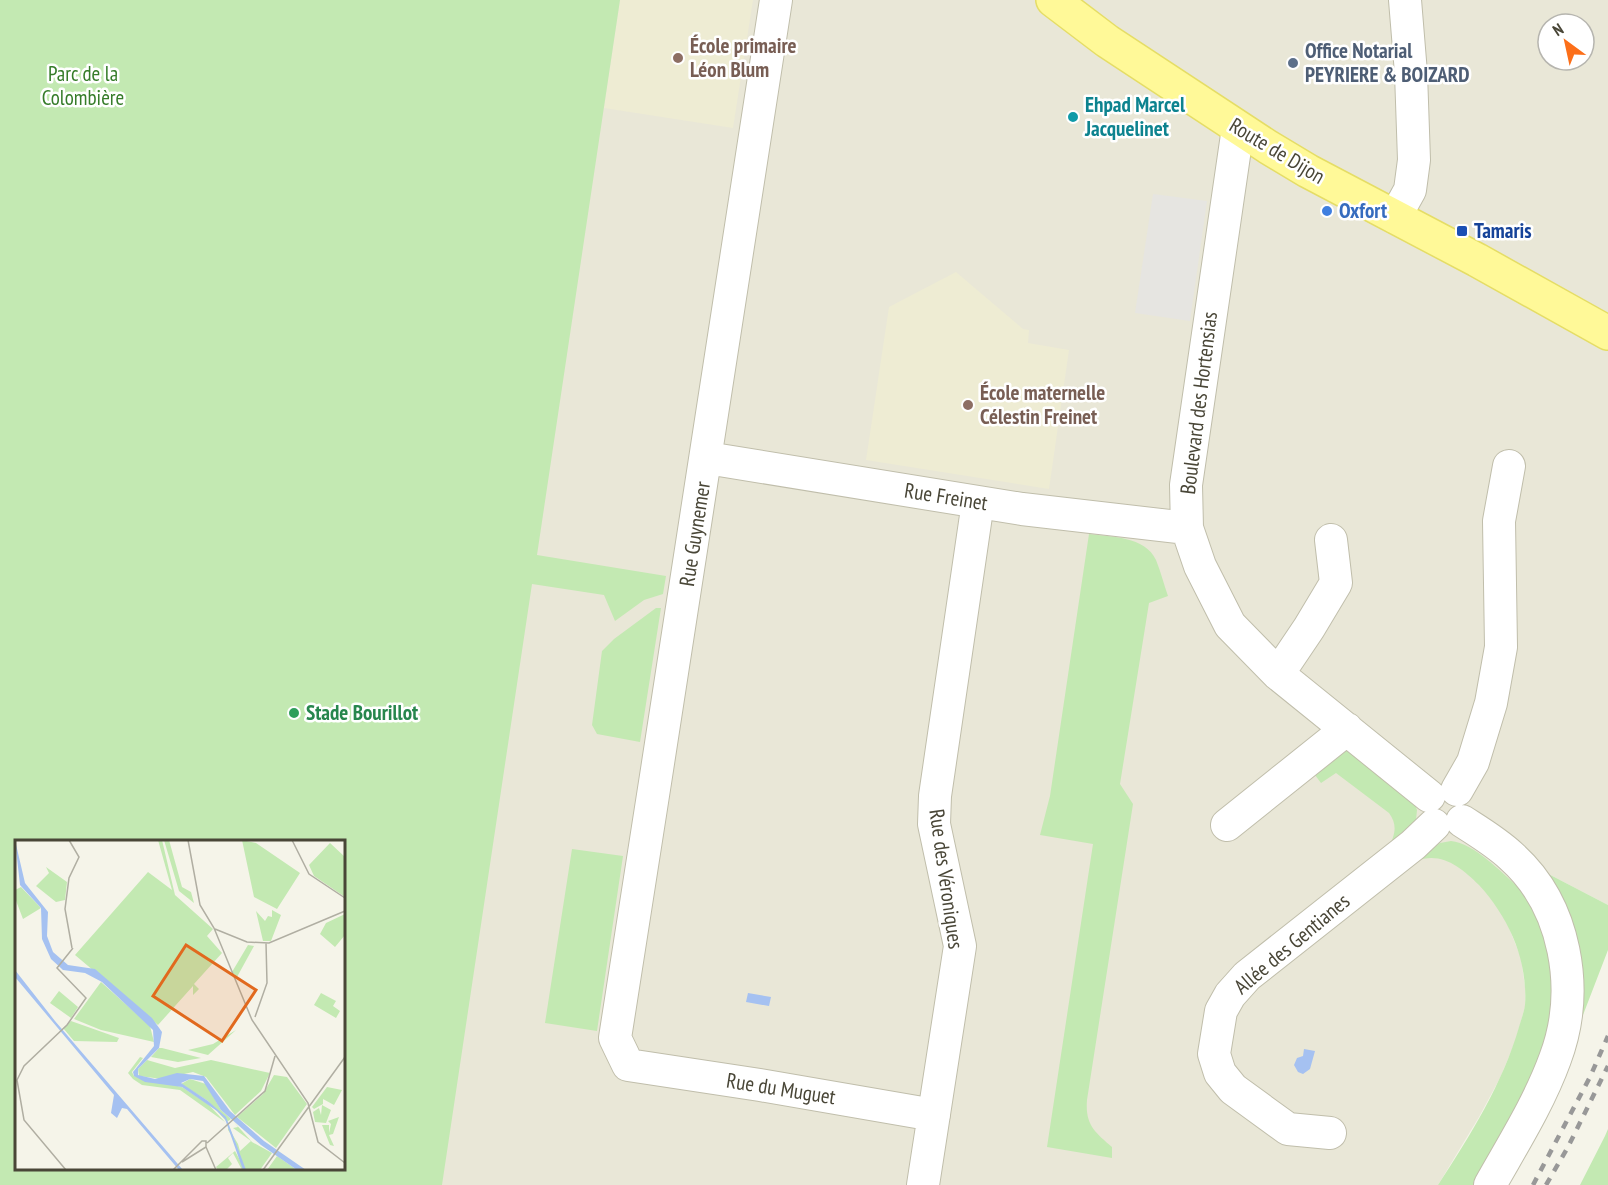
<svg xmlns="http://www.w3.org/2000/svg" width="1608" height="1185" viewBox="0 0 1608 1185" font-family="'PT Sans Narrow',sans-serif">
<rect width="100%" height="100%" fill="#f5f4e9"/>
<path fill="#e9e7d7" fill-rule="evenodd" d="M0 0H1608V905L1535 867 1500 910 1507 923 1521 958 1525 987V1007L1515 1042 1500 1078 1479 1117 1438 1185H0ZM1548 24H1584V60H1548ZM16 842H344V1168H16Z"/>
<path fill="#eeecd3" d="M620 0H753L733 128 604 108Z
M956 272 1023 329 1029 330 1028 343 1069 350 1049 489 866 460 889 307Z"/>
<path fill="#c3e9b2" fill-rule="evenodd" d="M0 0H620L537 555 666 576 663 594 644 600 615 621 604 595 532 584 442 1185H0ZM16 842H344V1168H16Z
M1089 534C1111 537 1145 536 1156 560 1161 572 1164 585 1168 596L1149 603 1120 784 1133 804 1087 1100C1085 1125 1095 1132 1112 1147V1158L1047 1147 1093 844 1040 835 1050 796Z
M656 608H661L640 742 597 734 592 725 602 651 614 639Z
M1348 748 1412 797 1417 810 1416 820 1388 849C1395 835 1398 825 1389 813L1336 773 1321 783 1312 771Z
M1451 841C1474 843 1501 872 1518 887L1535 867 1608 905V950L1583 1015 1541 1106 1500 1185H1438C1470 1136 1503 1083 1519 1027 1521 1020 1524 1012 1525 1005 1528 960 1509 918 1479 885 1461 867 1441 851 1416 861L1440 843Z
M572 849 623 856 597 1031 545 1023Z
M1608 1129V1185H1580L1605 1136Z"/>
<path fill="#e6e5e1" d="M1153 194 1207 201 1190 321 1135 313Z"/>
<path fill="#a5c1f1" d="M748 993 771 997 769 1006 746 1002Z
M1304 1049 1315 1051 1310 1069 1303 1074 1298 1072 1294 1065 1297 1058 1303 1056Z"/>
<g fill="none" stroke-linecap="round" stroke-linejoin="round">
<defs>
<path id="minor" d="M776 0C724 346 669 692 615 1038L628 1065 760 1085 934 1115
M1238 128 1186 485 1187 528 1200 566 1230 625 1278 674 1429 796
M1395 217 1410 190 1414 160 1411 73 1405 0
M707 458 1022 509 1187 528
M1278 674 1309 628 1336 583 1331 540
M1457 790 1473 762 1491 703 1501 647 1499 521 1509 466
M1462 821C1479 832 1496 842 1511 856 1566 905 1581 990 1555 1059 1539 1103 1513 1144 1490 1185
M1227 825 1347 729
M1330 1133 1288 1129 1233 1089 1220 1073 1214 1054 1221 1011 1230 995 1247 976 1413 845 1434 825
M923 1185 960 946 934 824 935 796 978 502"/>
<path id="major" d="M1053 0 1107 41 1268 147 1308 171 1477 260 1608 333"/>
</defs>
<use href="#minor" stroke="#c0beab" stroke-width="34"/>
<use href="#major" stroke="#e5dd66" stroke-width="36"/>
<use href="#minor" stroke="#fff" stroke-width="32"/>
<use href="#major" stroke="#fff998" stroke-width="33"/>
<path stroke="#989898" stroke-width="4.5" stroke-dasharray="8 8" stroke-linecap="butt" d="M1533 1185 1590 1077 1608 1036
M1546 1185 1568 1147 1608 1066"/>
</g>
<g fill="#8d6e63" stroke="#fff" stroke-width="2">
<circle cx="678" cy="58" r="6"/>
<circle cx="968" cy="405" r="6"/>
</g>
<circle fill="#5c6f8a" stroke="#fff" stroke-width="2" cx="1293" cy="63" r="6"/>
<circle fill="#0f9aa8" stroke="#fff" stroke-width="2" cx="1073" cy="117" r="6"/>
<circle fill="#3f7fe0" stroke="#fff" stroke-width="2" cx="1327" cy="211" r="6"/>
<rect fill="#1a4fb4" stroke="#fff" stroke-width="2" x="1456" y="225" width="12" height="12" rx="3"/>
<circle fill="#2e9e5b" stroke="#fff" stroke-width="2" cx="294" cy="713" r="6"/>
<g text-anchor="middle" stroke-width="5" stroke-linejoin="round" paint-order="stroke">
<g font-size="21" font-weight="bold" fill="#785e54" stroke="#fff" text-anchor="start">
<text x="690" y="53">École primaire<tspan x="690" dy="24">Léon Blum</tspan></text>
<text x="980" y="400">École maternelle<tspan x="980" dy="24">Célestin Freinet</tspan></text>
</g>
<g font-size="21" font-weight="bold" fill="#4e5e75" stroke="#fff" text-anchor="start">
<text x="1305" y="58">Office Notarial<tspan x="1305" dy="24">PEYRIERE &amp; BOIZARD</tspan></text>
</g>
<g font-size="21" fill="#357c29" stroke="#fff">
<text x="83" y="81">Parc de la<tspan x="83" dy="24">Colombière</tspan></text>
</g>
<g font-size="21" font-weight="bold" fill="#0d838f" stroke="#fff" text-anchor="start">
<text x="1085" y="112">Ehpad Marcel<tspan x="1085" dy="24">Jacquelinet</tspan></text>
</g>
<g font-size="21" fill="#494637" stroke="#fff">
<text transform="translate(1277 151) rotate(31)" y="7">Route de Dijon</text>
<text transform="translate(1199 403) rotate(-83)" y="7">Boulevard des Hortensias</text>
<text transform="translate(946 497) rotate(9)" y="7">Rue Freinet</text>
<text transform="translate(695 534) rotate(-81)" y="7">Rue Guynemer</text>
<text transform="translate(946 879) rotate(82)" y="7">Rue des Véroniques</text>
<text transform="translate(1292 944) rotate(-40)" y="7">Allée des Gentianes</text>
<text transform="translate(781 1089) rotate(9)" y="7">Rue du Muguet</text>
</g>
<g font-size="21" font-weight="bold" fill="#366cbe" stroke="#fff" text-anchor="start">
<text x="1339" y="218">Oxfort</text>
</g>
<g font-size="21" font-weight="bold" fill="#164399" stroke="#fff" text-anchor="start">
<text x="1474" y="238">Tamaris</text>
</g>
<g font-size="21" font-weight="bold" fill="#27864d" stroke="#fff" text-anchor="start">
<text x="306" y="720">Stade Bourillot</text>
</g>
</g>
<g transform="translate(15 840)">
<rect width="330" height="330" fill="#f5f4e9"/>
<path d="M143 0H147L160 55 198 89 192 96 207 113 179 144 184 149 178 155V146L143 185 60 115 133 32 157 50ZM149 0H154L167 47 176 52 179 63 164 51ZM227 0 241 3 285 33 262 69 239 57ZM315 3 330 17V57L299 36 294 25ZM31 27 52 42 50 60 41 62 21 46 34 33ZM6 47 26 68 8 79 0 58V50ZM257 70 266 75 256 101H248L241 71 250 81 253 76 257 77ZM330 74V95L320 107 305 94 311 83ZM233 105 239 106 222 137 217 132ZM86 142 135 186 139 202 86 190 59 179ZM44 151 63 167 56 178 35 163ZM306 153 321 161 318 166 325 171 321 178 299 165ZM56 181 104 198 102 202 59 201 48 188ZM221 190 193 215 173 210 198 204ZM144 208H147L186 218 163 222 136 217ZM125 217 128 218 117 232 119 236 167 247 193 264 210 282 165 250 127 245 118 239 113 233ZM132 220 160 228 196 220 255 233 246 251 220 275 191 237 178 232 147 239 124 236 123 229ZM259 235 272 237 292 264 261 308 222 277 248 254ZM175 239 191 244 206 270 216 279 212 282 193 261 166 244ZM312 247 327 250 319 265 308 259V264L299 269 297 267ZM307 265 316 270 311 283 300 282 298 272 304 268 306 275ZM324 277 318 294 314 295 319 306 315 305 307 285H314V293L316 284 313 281ZM218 281 237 302 257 313 245 330H227L218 313 213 318 217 324 211 330H203L201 327 220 311 227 324 219 299 213 290V287L223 304 225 311 236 301 218 288 223 287ZM262 316 282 330H252Z" fill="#c3e9b2"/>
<path d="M0 0 10 43 33 72 32 96 38 112 53 125 80 129 137 178 147 192 144 208 123 229V235L140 239 162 233 189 236 215 271 249 301 291 330H282L246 305 206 270 188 241 175 239 166 243 193 261 211 277 231 330H228L210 279 202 271 167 247 130 242 119 236 118 232 139 206 138 190 87 142 70 133 48 130 36 119 27 99 26 68 5 45ZM0 130 40 181 168 330H164L112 269 107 268 102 278 96 273 99 255 0 137Z" fill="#a5c1f1"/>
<path fill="none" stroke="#b0aea2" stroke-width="1.5" d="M54 0 64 17 54 38 50 69 57 108M173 0 185 65 199 88 237 180 293 263 303 302 330 323M277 0 294 34 330 58M200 89 232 102 254 103 330 71M240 177 252 143 251 103M192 303 250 251 260 216M191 307 201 330M51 330 9 280 2 240 9 226 52 185 71 158 42 128 58 108M158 330 187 301H191V307L167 322M248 330 330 217"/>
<path fill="#e1691e" fill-opacity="0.15" stroke="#e1691e" stroke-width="3" d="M171 105 241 150 207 201 138 156Z"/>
<rect width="330" height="330" fill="none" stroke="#494637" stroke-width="3"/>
</g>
<g transform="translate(1566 42) rotate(327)"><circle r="28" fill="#ffffff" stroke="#b6b5af" stroke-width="1.5"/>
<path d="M0-4.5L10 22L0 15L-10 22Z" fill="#fc6f19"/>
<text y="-9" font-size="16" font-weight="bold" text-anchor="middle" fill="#494637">N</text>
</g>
</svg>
